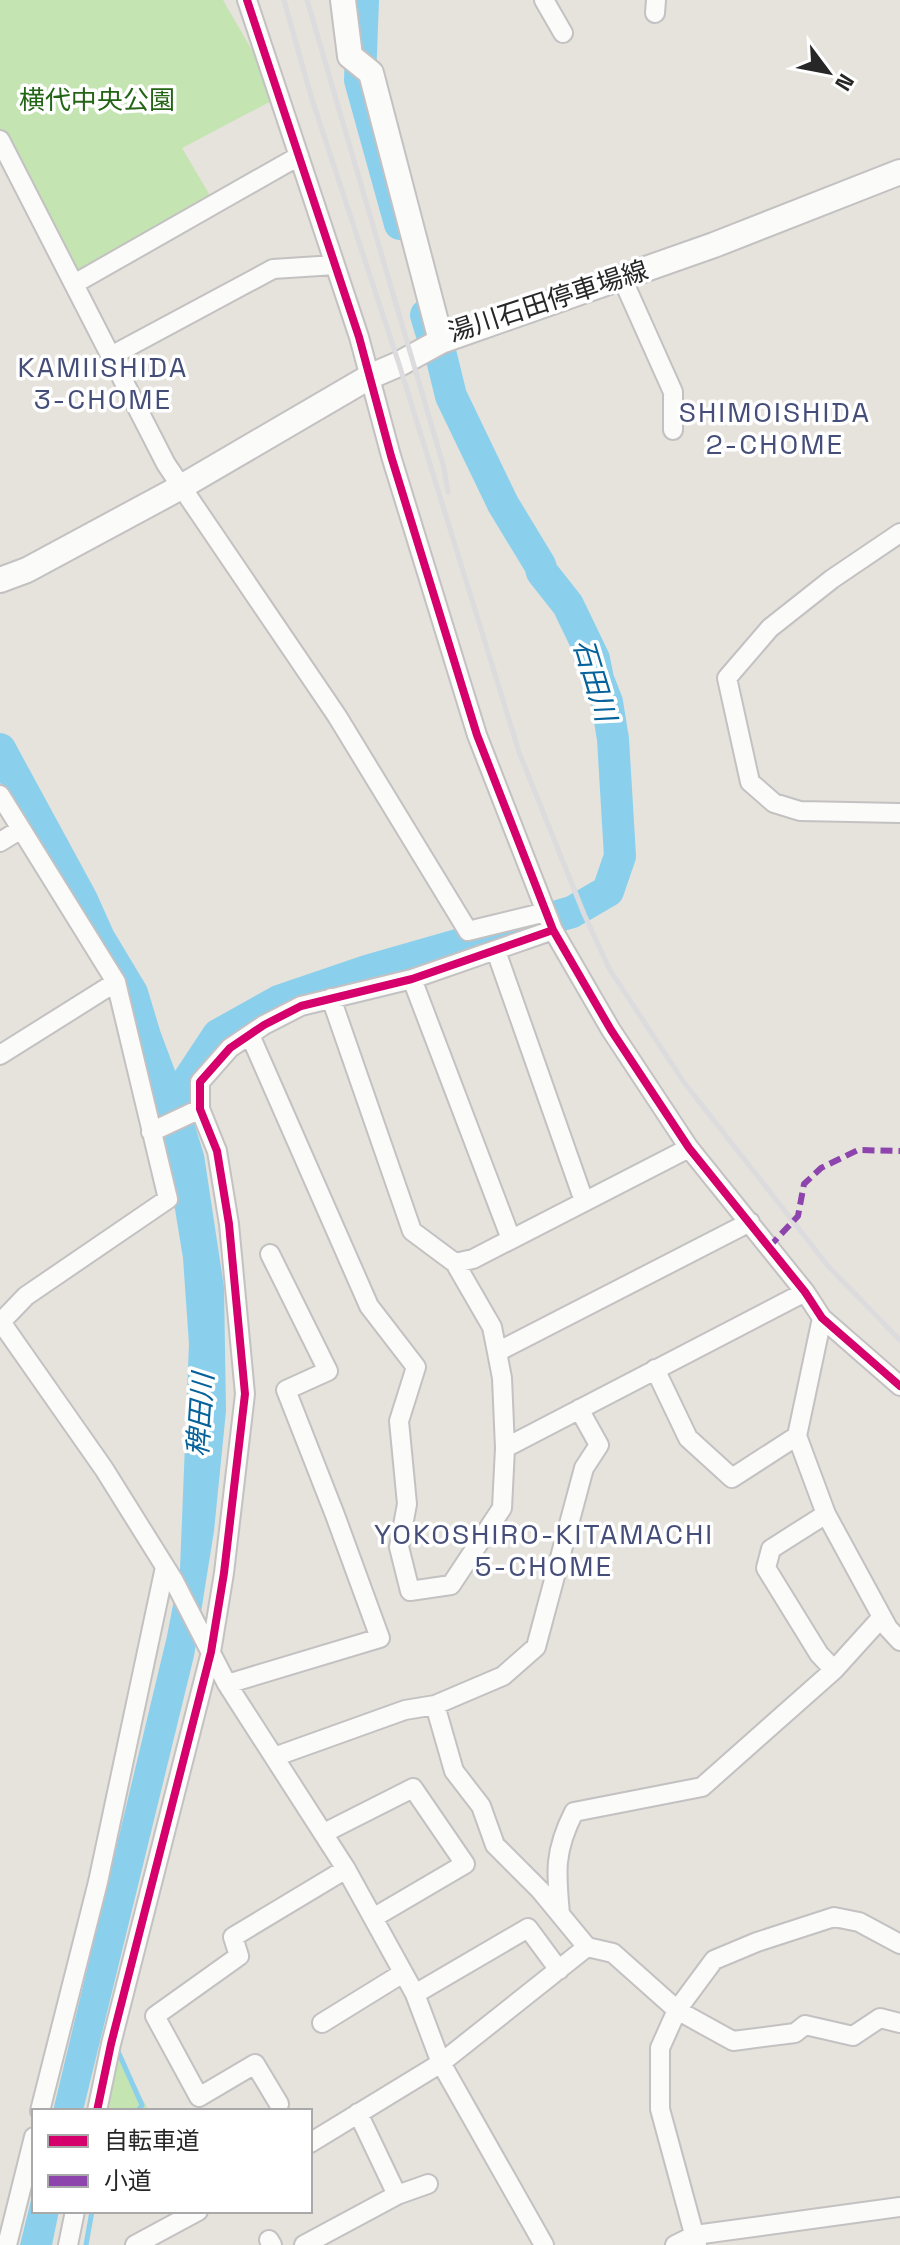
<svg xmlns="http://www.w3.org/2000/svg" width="900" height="2245" viewBox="0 0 900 2245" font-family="'Space Grotesk','Noto Sans JP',sans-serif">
<rect width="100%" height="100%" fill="#e6e2dc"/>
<path fill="#c4e4b2" d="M0 0H223L279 97 182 148 215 204 74 284 0 140Z
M114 2049 149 2111H101Z"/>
<path fill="#8ad0ed" d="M178 1100 188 1103 204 1155 224 1287 226 1411 214 1531 194 1656 83 2111H53L167 1636 180 1569 189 1344 183 1258 160 1118 165 1108Z
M34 2188V2211H59L52 2245H20Z"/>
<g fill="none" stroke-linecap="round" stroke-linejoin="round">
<path stroke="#8ad0ed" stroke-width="5" d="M116 2047 142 2105 138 2111
M86 2245 92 2211"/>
<path stroke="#8ad0ed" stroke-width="32" d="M363 0 360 80 400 224
M0 749 82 900 99 938 132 993 145 1036 178 1124
M177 1119 185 1085 218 1035 279 1001 367 971 572 912 608 891 620 856 613 739 607 702 598 679 594 659 568 605 542 572 540 565 503 504 451 396 438 343 433 338 426 315"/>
<defs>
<path id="street" d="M247 0 359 337 391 456 477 735 553 930 611 1030 689 1148 805 1292 822 1318 900 1386
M544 0 563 33
M655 13 656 0
M0 140 166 464 337 716 468 931 546 912
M622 278 673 392V430
M74 284 299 156
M111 356 273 269 335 265
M900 533 832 579 770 628 727 678 750 782 774 803 800 811 900 813
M0 795 116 982 168 1199 26 1296 0 1323
M0 842 21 829
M496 951 584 1201
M412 979 511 1239
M250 1035 369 1306 416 1367 399 1421 407 1504 399 1547 410 1591 451 1585 502 1508 505 1448 502 1378 497 1352 492 1327 455 1263 412 1231 331 998
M0 1055 116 982
M151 1132 200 1109
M455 1263 473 1259 689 1148
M822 1318 797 1436 826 1514 888 1628 900 1641
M1 1322 104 1469 174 1581 227 1684 346 1869 415 1994 441 2063 544 2245
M497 1352 750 1222
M655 1369 688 1438 732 1478 797 1436
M505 1448 805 1292
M826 1514 771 1549 766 1568 819 1654 834 1670
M227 1684 380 1638 335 1515 286 1390 328 1371 270 1254
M435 1705 503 1676 536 1647 584 1468 599 1445 579 1409
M274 1757 405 1710 435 1705 454 1771 481 1806 495 1845 540 1890 587 1947 613 1953 677 2010 733 2041 795 2033 805 2025 853 2036 880 2018 900 2023
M324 1833 413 1788 465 1864 373 1918
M560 1914C556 1872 554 1851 574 1812L702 1787 834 1670 882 1617
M415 1994 528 1928 559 1970
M322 2023 403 1973
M279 2104 255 2064 199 2097 155 2016 239 1956 233 1937 346 1869
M40 2111 98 1882 165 1567
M97 2111 111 2044 211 1652 224 1573 245 1394 229 1224 217 1151 200 1109V1082L230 1048 264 1025 301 1006 412 979 553 930
M310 2143 441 2063 587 1947
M397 2195 428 2184
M269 2240 272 2245
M7 2245 34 2137
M68 2245 75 2211
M135 2245 198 2211
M304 2245 397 2195 358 2113
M675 2245 695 2235 900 2207
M697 2245 660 2109V2048L677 2010 714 1960 757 1942 834 1917 859 1922 900 1944"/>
<path id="secondary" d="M343 0 350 56 371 73 441 341
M0 580 27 570 181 487 371 376 399 364 441 341 714 245 900 172"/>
</defs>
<use href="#street" stroke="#c3c1c2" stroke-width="22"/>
<use href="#secondary" stroke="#c3c1c2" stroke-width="28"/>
<use href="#street" stroke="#fbfbfa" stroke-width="18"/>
<use href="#secondary" stroke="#fbfbfa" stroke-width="24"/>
<path stroke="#dcdbdd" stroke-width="5" d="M284 0 311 96 399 364 519 752 584 914 610 970 683 1081 828 1266 900 1340
M307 0 444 468 448 492"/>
<path stroke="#8e44ad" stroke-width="6" stroke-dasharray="12 6" stroke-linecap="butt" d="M769 1247 798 1216 804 1184 821 1168 858 1150 900 1151"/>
<defs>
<path id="cycleway" d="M247 0 359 337 391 456 477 735 553 930 611 1030 689 1148 805 1292 822 1318 900 1386
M97 2111 111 2044 211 1652 224 1573 245 1394 229 1224 217 1151 200 1109V1082L230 1048 264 1025 301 1006 412 979 553 930"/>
</defs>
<use href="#cycleway" stroke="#fff" stroke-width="13"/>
<use href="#cycleway" stroke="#d6006c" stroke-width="8"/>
</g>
<g text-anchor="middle" stroke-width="7" stroke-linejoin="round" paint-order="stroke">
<g font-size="26" fill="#236515" stroke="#fff">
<text x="97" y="109">横代中央公園</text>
</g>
<g font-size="26" fill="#272727" stroke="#fff">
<text transform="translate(548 301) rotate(-18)" y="9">湯川石田停車場線</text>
</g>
<g font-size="28" letter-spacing="2" fill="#454d79" stroke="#fff">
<text x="103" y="377">KAMIISHIDA<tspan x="103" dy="32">3-CHOME</tspan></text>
<text x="775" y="422">SHIMOISHIDA<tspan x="775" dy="32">2-CHOME</tspan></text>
<text x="544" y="1544">YOKOSHIRO-KITAMACHI<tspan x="544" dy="32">5-CHOME</tspan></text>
</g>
<g font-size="28" font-style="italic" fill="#06629b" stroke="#fff">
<text transform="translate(595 680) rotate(73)" y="10">石田川</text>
<text transform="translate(200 1415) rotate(-86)" y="10">稗田川</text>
</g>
</g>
<rect x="32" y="2109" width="280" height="104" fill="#ffffff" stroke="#a9a9a9" stroke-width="2"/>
<rect x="48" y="2135" width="40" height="12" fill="#d6006c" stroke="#a9a9a9" stroke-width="2"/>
<text x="104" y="2149" font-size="24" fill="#272727">自転車道</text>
<rect x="48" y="2175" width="40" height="12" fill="#8e44ad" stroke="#a9a9a9" stroke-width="2"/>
<text x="104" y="2189" font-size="24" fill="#272727">小道</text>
<g transform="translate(828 72) rotate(122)" stroke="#ffffff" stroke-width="6" paint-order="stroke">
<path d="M0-6L14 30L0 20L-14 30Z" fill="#272727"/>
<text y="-12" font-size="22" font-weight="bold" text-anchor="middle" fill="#272727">N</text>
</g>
</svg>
